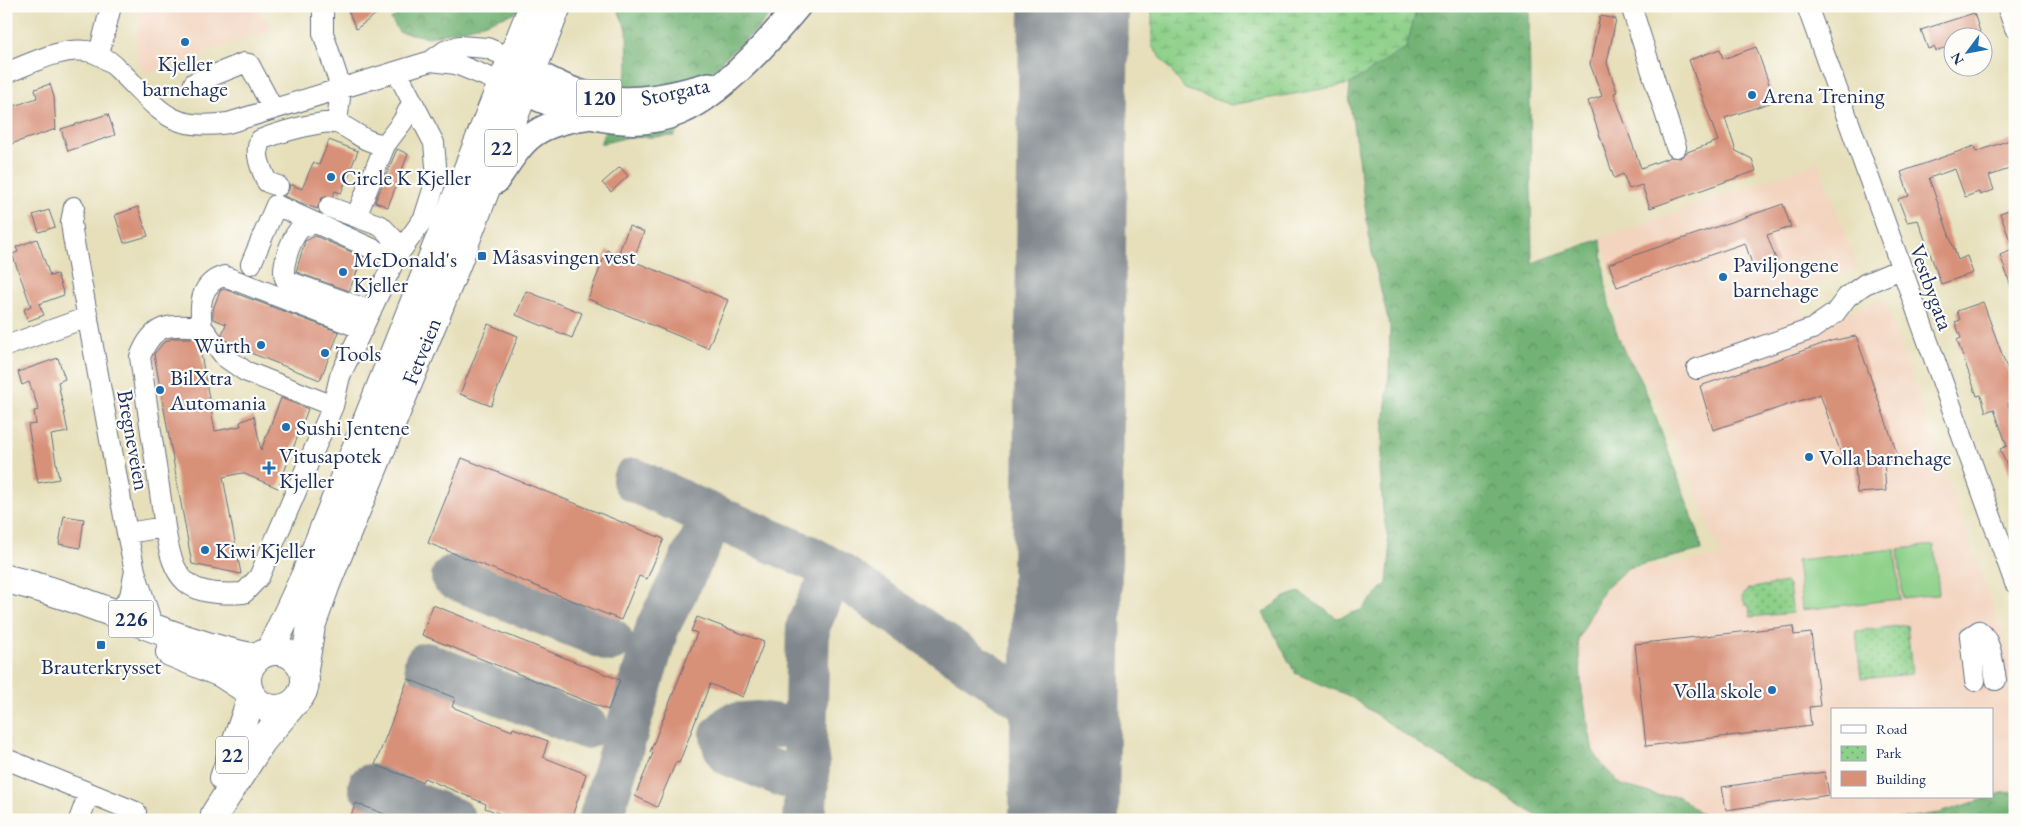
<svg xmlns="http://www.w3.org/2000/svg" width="2021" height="826" viewBox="0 0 2021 826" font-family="'EB Garamond',serif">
<defs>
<pattern id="forest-crowns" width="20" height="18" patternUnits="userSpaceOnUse" patternTransform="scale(1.25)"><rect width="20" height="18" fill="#72b275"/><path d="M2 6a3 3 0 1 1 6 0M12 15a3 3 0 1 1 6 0" fill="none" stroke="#5d9163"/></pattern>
<pattern id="wetland-marsh" width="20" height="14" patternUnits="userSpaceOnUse" patternTransform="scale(1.25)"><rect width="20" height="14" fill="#8dd089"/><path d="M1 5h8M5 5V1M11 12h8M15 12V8" fill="none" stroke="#72a973"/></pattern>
<pattern id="park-dots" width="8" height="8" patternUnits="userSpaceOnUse" patternTransform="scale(1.25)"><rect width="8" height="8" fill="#8dd089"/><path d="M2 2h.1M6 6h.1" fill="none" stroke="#72a973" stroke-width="1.8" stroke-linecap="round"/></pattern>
</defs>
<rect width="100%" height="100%" fill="#fdfcf7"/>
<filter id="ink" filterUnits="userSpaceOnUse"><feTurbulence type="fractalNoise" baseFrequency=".02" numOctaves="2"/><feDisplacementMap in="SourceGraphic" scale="10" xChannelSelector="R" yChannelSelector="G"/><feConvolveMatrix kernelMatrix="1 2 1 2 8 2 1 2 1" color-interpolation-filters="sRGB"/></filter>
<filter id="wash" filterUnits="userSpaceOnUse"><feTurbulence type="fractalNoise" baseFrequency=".0096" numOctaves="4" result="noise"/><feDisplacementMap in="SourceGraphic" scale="20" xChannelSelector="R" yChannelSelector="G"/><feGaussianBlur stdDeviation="1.12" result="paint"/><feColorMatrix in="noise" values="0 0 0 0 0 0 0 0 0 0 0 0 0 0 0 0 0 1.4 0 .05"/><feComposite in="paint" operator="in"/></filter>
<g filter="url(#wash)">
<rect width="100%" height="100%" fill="#e6dfba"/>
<path fill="#f3d4bf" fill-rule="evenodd" d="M143 6H252L275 29 217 48 169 68 146 73 138 62 135 37Z
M1818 162 1858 267 1796 292 1810 327 1884 299 2015 670V820H1530V582L1722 557 1652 388 1633 374 1613 320 1618 318 1609 293 1617 290 1601 239ZM1832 710H1992V797H1832Z"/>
<path fill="url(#forest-crowns)" stroke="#46706a" d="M411 6H533L477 26 429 37 399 32 391 19Z
M616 6H778L758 29 723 59 674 136 625 138 600 144 628 69 627 30Z
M1413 6H1529L1532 263 1601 239C1604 278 1608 315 1624 351 1630 362 1639 372 1643 384 1663 434 1680 485 1699 535L1701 550 1628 568 1603 590 1578 640 1582 691 1593 751 1605 768 1622 785 1661 796H1678L1707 818 1719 820H1543L1487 783 1428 750 1349 696 1295 673 1263 613 1283 598 1299 592 1337 618 1361 610 1387 583 1390 553 1383 511 1380 467 1389 374 1390 328 1371 248 1349 96 1350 84 1406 48 1415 15Z
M2015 792V820H1892L1940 813 2002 793Z"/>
<path fill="url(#wetland-marsh)" stroke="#548074" d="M1152 6H1413L1415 15 1406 48 1350 84 1231 105 1185 89 1152 46Z"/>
<path fill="url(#park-dots)" stroke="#548074" d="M1786 582 1789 586 1793 613 1750 617 1749 605H1746L1742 597 1748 589Z
M1907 625 1912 674 1861 679 1856 631Z"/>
<path fill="#8dd089" stroke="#548074" d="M1934 545 1939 594 1903 598 1898 549Z
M1895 549 1900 599 1802 610 1797 560Z"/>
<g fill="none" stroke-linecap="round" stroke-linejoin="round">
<path stroke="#80878c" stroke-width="44" d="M634 480 692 507 809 557 834 571 1019 696
M453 577 611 640
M426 664 586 727
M778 726 758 723 732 725 722 735 724 745 729 754 785 776
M1065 762 1059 732 1044 715 1019 696 1043 700 1057 689 1066 665
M370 786 454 820
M600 820 658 626 702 539
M804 820 808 765 805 745 808 626 821 597"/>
<path stroke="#80878c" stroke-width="110" d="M1064 820 1074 6"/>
</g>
<g id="blocks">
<path fill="#d89179" d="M346 6H387L356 29Z
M1974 13 1982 38H1954V44L1936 51 1934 47 1928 49 1921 30Z
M1600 16 1616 19 1607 63 1617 92 1614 93 1641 168 1671 157 1680 158 1687 152 1718 141 1689 60 1720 49 1723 59 1756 47 1775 101 1725 118 1736 151 1752 159 1756 171 1650 208 1642 185 1629 189 1623 174 1614 178 1588 101 1602 96 1590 64Z
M50 84 54 97 56 129 11 144 6 131V109L37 98 35 89Z
M108 114 115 135 68 151 61 129Z
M2015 138V167L1989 176 1994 190 1980 195 1979 192 1965 197 1955 169 1929 178 1958 260 1967 256 1973 273 1941 284 1918 220 1907 222 1898 199 1909 196 1901 172 1974 146 1976 152Z
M329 140 358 151 341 193 335 191 333 196 322 198 317 209 284 196 289 190 290 184 302 189 313 163 319 165Z
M397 149 408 154 388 207 375 202Z
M620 167 628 176 611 192 602 183Z
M1783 204 1791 227 1767 235 1777 262 1754 270 1745 243 1617 287 1609 264Z
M138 207 148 236 124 243 115 215Z
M2015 208V248L2013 249 2000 213Z
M49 210 55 227 39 232 33 215Z
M629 226 644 232 633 261 728 300 708 348 588 299 607 250 618 255Z
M315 236 363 257 349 291 296 272 305 241Z
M37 239 50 276 57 274 64 295 39 304 44 315 28 321 24 309 31 306 12 254 18 252 16 247Z
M2015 249V292H2013L2000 255Z
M224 289 339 332 320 380 230 345 222 334 226 324 213 319V309L220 291Z
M526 291 582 313 572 338 516 315Z
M1983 302 2015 390V401L2008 404 2015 423 2014 484 2000 449 2007 446 1994 409 1986 412 1981 395 1977 396 1957 340 1961 338 1955 322 1960 320 1957 311Z
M488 324 518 336 491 406 460 394Z
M1856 336 1899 459 1884 461 1886 491 1857 493 1855 464 1845 465 1820 394 1713 430 1700 386 1831 341Z
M173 338H196L199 343 215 431 241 426 240 422 254 416 261 450 281 398 308 409 278 488 242 473 223 477 241 574 192 564 154 354 164 342Z
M58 358 65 379 58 382 68 432 51 435 59 479 38 483 28 425 36 424 34 411 39 410 29 382 22 385 18 372Z
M462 458 664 539 647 579 639 576 621 620 428 543Z
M64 516 84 519 80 548 59 544Z
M433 605 620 680 608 710 422 635Z
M697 617 764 642 743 697 710 684 679 763 676 762 657 807 635 796 653 753 650 752 697 633 691 631Z
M1793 626 1794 635 1811 633 1820 706 1809 707 1811 726 1646 746 1635 644Z
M408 679 455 698 452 707 512 731 513 728 548 741 543 757 586 774 571 820H517L485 808 486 804 424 778 422 782 375 765Z
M1825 772 1829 795 1726 810 1722 787Z
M356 803 397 819V820H349Z"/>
</g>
</g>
<g filter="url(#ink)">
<use href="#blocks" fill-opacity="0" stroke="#626d7e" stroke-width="1"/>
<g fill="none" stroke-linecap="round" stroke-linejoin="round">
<defs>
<path id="minor" d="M323 6V33L341 88 337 123
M1631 6 1676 147
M1807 6 2015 583
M2007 6 2015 28
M99 54 111 6
M431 61 456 64 503 83
M6 73C30 64 61 47 87 51 100 53 110 61 119 70 159 108 167 132 228 123L431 61 445 51 459 46 487 48 513 59
M194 83 244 63 249 64 273 109
M278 186 267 182C261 169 254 153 260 140 275 134 325 118 339 124 359 133 361 141 385 145L403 121 412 103
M74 207 71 222 73 237 127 533 135 571 153 627
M329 207 381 226 402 248
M356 217 385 145
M316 223C310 225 303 225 298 231 291 240 278 273 287 281L371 311
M251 264 276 205 395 259
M202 327C199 305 200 283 224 276L363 329
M6 346 88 317
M1697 369 1812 329 1835 313 1847 297 1865 284 1901 269
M165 527 140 357C153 323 169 324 202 327L225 357 245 371 333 406
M127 533 165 527C173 581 186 597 244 593L259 577 333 406 340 376 395 259 424 218 437 177 434 143 397 72
M117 614 130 596 135 571
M1975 681 1970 637 1979 631C1992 641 1993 665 1996 680
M6 759 136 812
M79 820 89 793"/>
<path id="major" d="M514 60C589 106 625 109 709 85
M505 84C557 107 623 137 680 112 721 95 770 40 798 6
M496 181C525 138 532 125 586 117"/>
<path id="highway" d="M6 579C92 598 170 642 256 658
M247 680a29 29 0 1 1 58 0a29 29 0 1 1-58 0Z
M270 651 305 576 533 6
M170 652 221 673 249 691
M304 669 311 626 326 584 455 268 557 6
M224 778 252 697
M215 814 262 741 292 705"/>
</defs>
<use href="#minor" stroke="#626d7e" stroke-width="22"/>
<use href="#major" stroke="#626d7e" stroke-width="28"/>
<use href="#highway" stroke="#626d7e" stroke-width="30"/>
<use href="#minor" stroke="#fff" stroke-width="20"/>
<use href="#major" stroke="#fff" stroke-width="25"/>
<use href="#highway" stroke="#fff" stroke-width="28"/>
</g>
</g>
<g fill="#1f6fb2" stroke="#fdfcf7" stroke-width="2">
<circle cx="185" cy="42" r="5"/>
<circle cx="1752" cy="95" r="5"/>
<circle cx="331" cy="177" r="5"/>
<rect x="477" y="251" width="10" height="10" rx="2.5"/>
<circle cx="343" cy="272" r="5"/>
<circle cx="1723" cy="277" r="5"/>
<circle cx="261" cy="345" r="5"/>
<circle cx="325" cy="353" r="5"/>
<circle cx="160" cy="390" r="5"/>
<circle cx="286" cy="427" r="5"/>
<circle cx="1809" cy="457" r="5"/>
<path d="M266.5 460.5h5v5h5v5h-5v5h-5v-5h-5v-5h5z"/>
<circle cx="205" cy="550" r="5"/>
<rect x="96" y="640" width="10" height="10" rx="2.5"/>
<circle cx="1772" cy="690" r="5"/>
</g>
<g text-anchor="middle" stroke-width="4.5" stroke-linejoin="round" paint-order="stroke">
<g fill="#fdfcf7" stroke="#5f6c8c" stroke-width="1">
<rect x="576.5" y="79.5" width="45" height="37" rx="4"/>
<rect x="485" y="129.5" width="32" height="37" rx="4"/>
<rect x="108.5" y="600.5" width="45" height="37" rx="4"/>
<rect x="216" y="736.5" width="32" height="37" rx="4"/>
</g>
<g font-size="21" font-weight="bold" fill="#1b2f5e">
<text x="599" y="105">120</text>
<text x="501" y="155">22</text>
<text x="131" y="626">226</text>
<text x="232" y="762">22</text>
</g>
<g font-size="22" fill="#1b2f5e" stroke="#fdfcf7" text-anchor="start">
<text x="185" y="71" text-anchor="middle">Kjeller<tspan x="185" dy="25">barnehage</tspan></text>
<text x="1762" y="103">Arena Trening</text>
<text x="341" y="185">Circle K Kjeller</text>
<text x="492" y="264">Måsasvingen vest</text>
<text x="353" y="267">McDonald's<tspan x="353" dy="25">Kjeller</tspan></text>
<text x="1733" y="272">Paviljongene<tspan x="1733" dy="25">barnehage</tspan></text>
<text x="251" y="353" text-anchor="end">Würth</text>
<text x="335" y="361">Tools</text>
<text x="170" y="385">BilXtra<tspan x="170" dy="25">Automania</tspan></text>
<text x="296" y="435">Sushi Jentene</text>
<text x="279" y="463">Vitusapotek<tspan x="279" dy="25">Kjeller</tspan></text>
<text x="1819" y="465">Volla barnehage</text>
<text x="215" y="558">Kiwi Kjeller</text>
<text x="101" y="674" text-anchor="middle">Brauterkrysset</text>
<text x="1762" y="698" text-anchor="end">Volla skole</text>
</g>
<g font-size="22" fill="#1b2f5e" stroke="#fdfcf7">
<text transform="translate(675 91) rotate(-12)" y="8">Storgata</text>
<text transform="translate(1932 287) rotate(70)" y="8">Vestbygata</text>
<text transform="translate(421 351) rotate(-68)" y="8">Fetveien</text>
<text transform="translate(134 440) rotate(80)" y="8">Bregneveien</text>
</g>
</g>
<rect width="2021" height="826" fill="none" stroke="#fdfcf7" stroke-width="25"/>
<rect x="1831" y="708" width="162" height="90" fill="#fdfcf7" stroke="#a3aaba"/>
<rect x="1841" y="725" width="25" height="8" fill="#ffffff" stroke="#a3aaba"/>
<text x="1876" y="734" font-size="15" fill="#1b2f5e">Road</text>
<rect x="1841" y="746" width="25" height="15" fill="url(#park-dots)" stroke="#a3aaba"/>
<text x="1876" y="758" font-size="15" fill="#1b2f5e">Park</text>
<rect x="1841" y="771" width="25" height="15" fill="#d89179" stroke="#a3aaba"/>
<text x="1876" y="784" font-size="15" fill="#1b2f5e">Building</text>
<g transform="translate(1968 52) rotate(238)"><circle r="24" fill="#fdfcf7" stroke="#a3aaba"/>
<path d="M0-4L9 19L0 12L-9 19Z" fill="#1f6fb2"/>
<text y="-8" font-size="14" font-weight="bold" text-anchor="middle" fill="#1b2f5e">N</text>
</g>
</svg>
